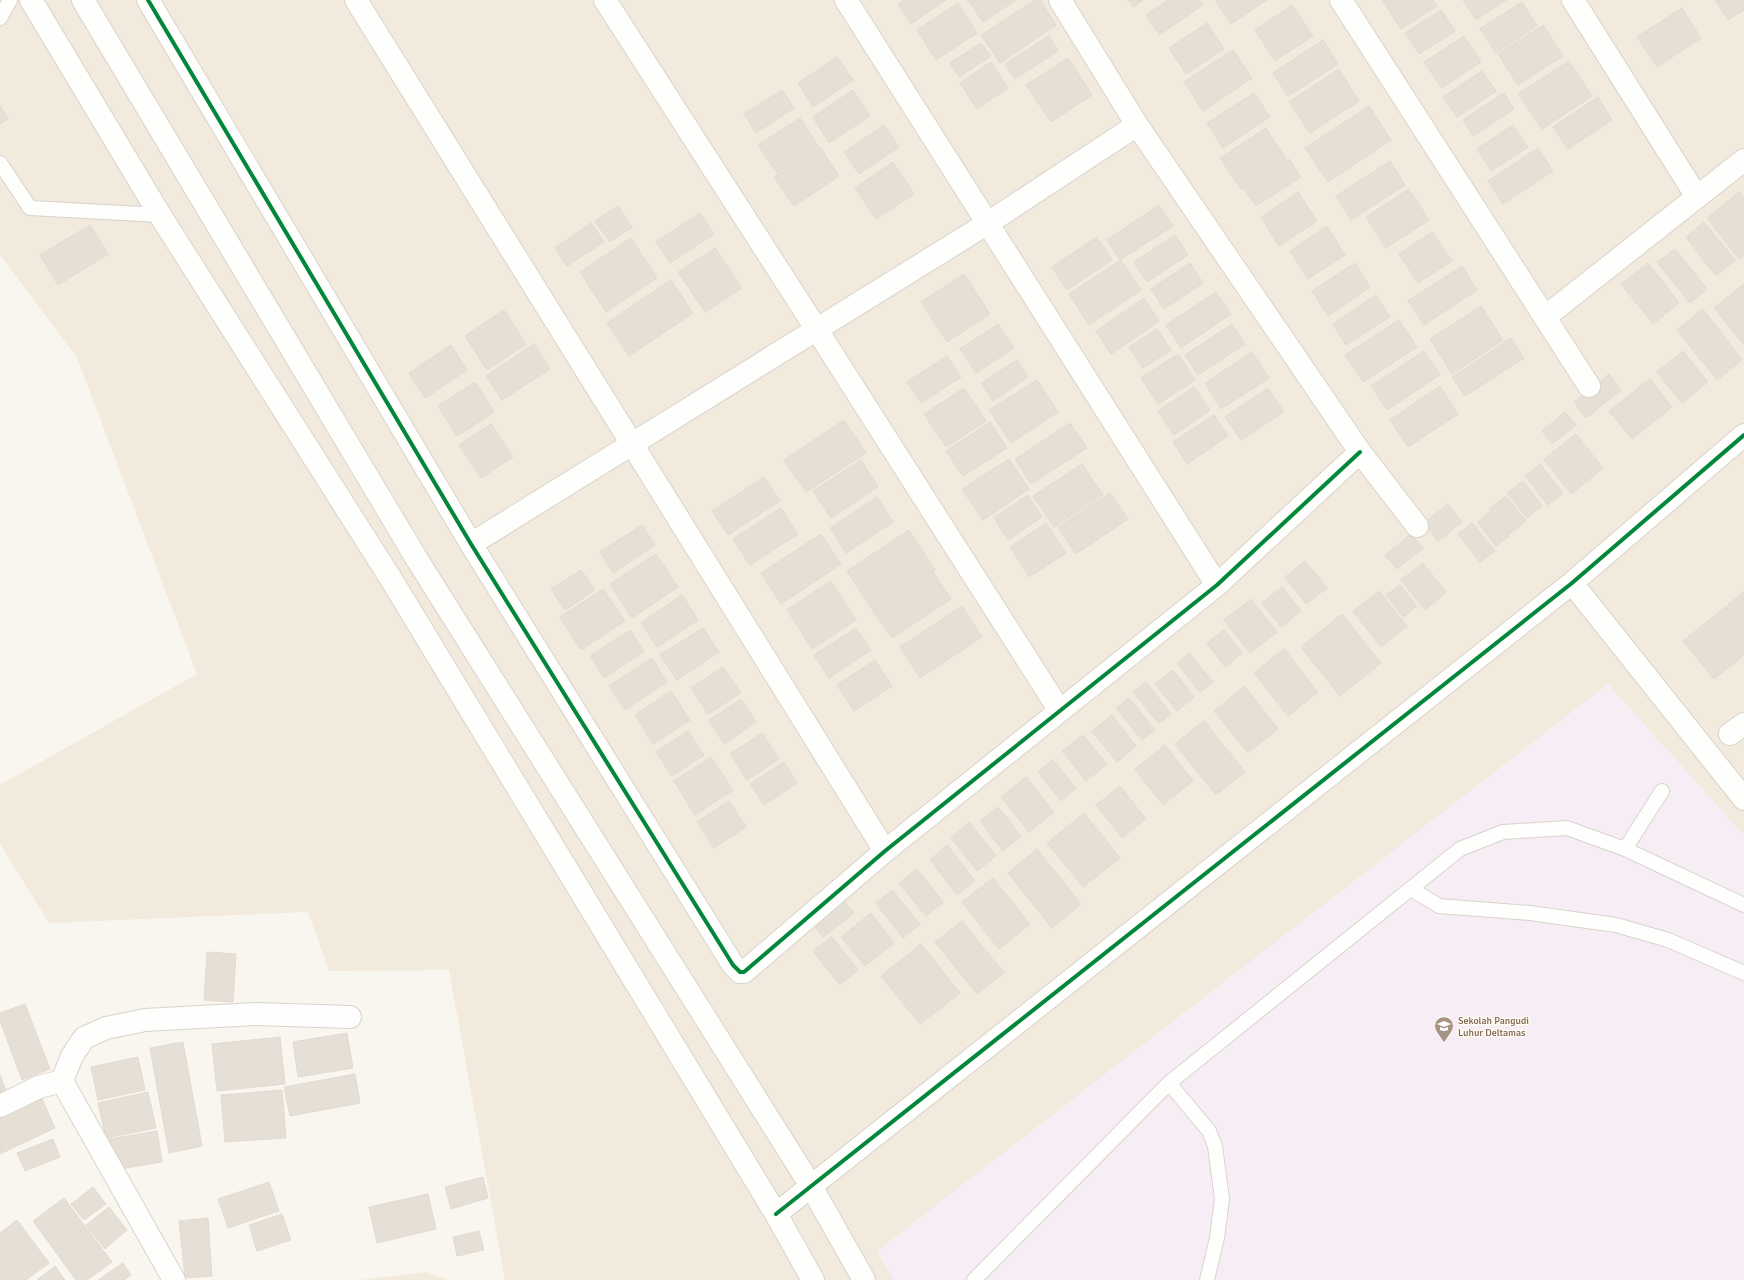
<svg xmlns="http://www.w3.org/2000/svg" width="1744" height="1280" viewBox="0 0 1744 1280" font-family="Signika,sans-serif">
<rect width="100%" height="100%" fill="#f9f6ef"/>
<path fill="#f2eadd" d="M0 0H1744V1280H505L449 970 329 971 308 912 49 923 0 844V785L197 674 77 358 0 255Z
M427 1272 448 1280H360Z"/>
<path fill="#f7eef5" d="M1608 684 1744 835V1280H893L877 1251Z"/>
<path fill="#e6dfd6" stroke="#e3dad1" d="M904 0H946L911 24 898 4Z
M968 0H1016L983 22Z
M1035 0H1040L1056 25 1000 63 981 35Z
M1128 0H1143L1133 7Z
M1168 0H1199L1203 5 1159 35 1146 15Z
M1215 0H1267L1231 24Z
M1382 0H1433L1437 6 1401 29Z
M1463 0H1506L1476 20Z
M1715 0H1744V10L1728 20Z
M1522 2 1537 26 1496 53 1480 29Z
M958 3 977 33 936 60 917 30Z
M1292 5 1313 36 1275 61 1255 30Z
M1682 8 1701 38 1657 67 1637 37Z
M1441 10 1455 31 1419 54 1405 33Z
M1207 23 1224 49 1186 74 1169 48Z
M1543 25 1563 56 1518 85 1498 54Z
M1049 36 1058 51 1015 79 1005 64Z
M1464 36 1481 62 1442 88 1424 62Z
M1323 40 1338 64 1288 96 1273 73Z
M981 43 991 56 959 77 950 63Z
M1233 50 1252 78 1203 111 1184 82Z
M837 57 853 80 813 107 798 83Z
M1068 58 1092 95 1051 122 1026 85Z
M1569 61 1592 96 1542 129 1518 94Z
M991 62 1008 88 977 109 960 83Z
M1339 69 1359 101 1310 133 1289 102Z
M1482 71 1496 91 1457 117 1443 97Z
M782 90 794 108 756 133 744 114Z
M853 90 870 116 829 143 813 117Z
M1254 93 1270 117 1223 148 1207 123Z
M1504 93 1514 109 1473 136 1463 120Z
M1598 97 1612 120 1568 149 1553 127Z
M0 105 8 119 0 124Z
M1369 106 1391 140 1328 182 1305 148Z
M800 118 818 146 777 173 758 145Z
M884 125 899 147 859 174 844 152Z
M1513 125 1528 147 1491 171 1477 149Z
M1266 128 1286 159 1241 189 1220 158Z
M820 147 839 176 794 206 774 177Z
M1538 148 1553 171 1503 204 1488 181Z
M1289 159 1301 177 1256 206 1244 189Z
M1390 161 1405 185 1351 220 1336 196Z
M893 162 914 194 876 219 855 188Z
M1409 189 1429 220 1386 248 1366 217Z
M1298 192 1317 221 1279 246 1261 217Z
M1739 192 1744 198V255L1739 259 1707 218Z
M1159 205 1173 226 1120 260 1107 240Z
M618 206 632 227 610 242 595 221Z
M700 213 714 234 670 263 656 242Z
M1704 222 1735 260 1716 276 1686 237Z
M591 223 604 242 567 266 555 248Z
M90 225 108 254 58 285 40 255Z
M1327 226 1345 255 1308 279 1290 251Z
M1432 232 1452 261 1418 283 1399 254Z
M1175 235 1188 255 1147 282 1134 262Z
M1097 237 1112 260 1067 290 1052 267Z
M631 238 657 278 606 312 580 272Z
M715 248 742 288 705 312 678 272Z
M1675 249 1707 289 1690 303 1657 262Z
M1121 260 1141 290 1089 325 1069 294Z
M1190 263 1203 283 1164 309 1151 289Z
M1355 263 1370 287 1328 316 1312 291Z
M1648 263 1679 303 1653 324 1621 284Z
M1462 266 1477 290 1424 325 1408 301Z
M964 274 990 314 947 342 921 302Z
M671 280 693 313 629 356 607 323Z
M1744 284V345L1714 308Z
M1216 292 1231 314 1181 348 1166 325Z
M1376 295 1390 317 1346 345 1333 324Z
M1144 298 1159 321 1111 354 1096 331Z
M1481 306 1503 340 1452 374 1430 339Z
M1703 309 1742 360 1717 380 1677 330Z
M504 310 526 344 487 370 465 336Z
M1399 320 1417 347 1363 382 1345 355Z
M998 324 1014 348 976 373 960 349Z
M1232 324 1245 344 1198 375 1185 355Z
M1157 329 1171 350 1143 368 1129 347Z
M1511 338 1524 358 1465 396 1452 377Z
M534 344 550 369 502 400 486 376Z
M451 345 467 370 425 398 409 373Z
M1424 351 1440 375 1387 410 1371 386Z
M1683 351 1708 382 1682 403 1657 372Z
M1252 352 1269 378 1221 409 1205 383Z
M1178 354 1195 380 1158 404 1141 378Z
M947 356 961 377 921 403 907 382Z
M1017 360 1028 377 993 401 981 383Z
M1609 374 1621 390 1586 418 1574 402Z
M1650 379 1672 407 1632 439 1609 411Z
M1037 380 1058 412 1011 443 989 410Z
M475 382 494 412 457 436 438 406Z
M1440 386 1458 414 1408 447 1390 420Z
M1194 387 1210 410 1174 435 1158 411Z
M964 388 986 421 946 447 924 414Z
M1268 388 1284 412 1241 440 1225 417Z
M1565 412 1576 425 1552 444 1542 431Z
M1214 415 1228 436 1187 464 1173 442Z
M844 420 866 453 806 492 784 460Z
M990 422 1007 448 963 476 946 451Z
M1070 423 1087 448 1031 484 1015 459Z
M491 424 513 457 481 478 459 445Z
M1576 434 1603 468 1571 494 1544 459Z
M1009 459 1029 489 983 520 962 489Z
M861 460 878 487 831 518 813 491Z
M1082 464 1103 495 1054 527 1033 496Z
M1540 464 1563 493 1548 505 1525 476Z
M764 477 780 501 728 535 712 511Z
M1523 481 1542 506 1527 518 1507 493Z
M1110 493 1128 519 1076 554 1058 527Z
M1028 495 1042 517 1008 540 994 518Z
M1506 496 1526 521 1509 534 1489 509Z
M877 497 893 522 846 553 830 528Z
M1448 504 1462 522 1438 541 1424 523Z
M781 508 798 534 750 565 733 539Z
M1489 512 1509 536 1496 546 1478 522Z
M1046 523 1066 553 1029 577 1010 547Z
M1472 523 1495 551 1480 562 1458 534Z
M642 525 655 545 613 573 600 552Z
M909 530 935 570 873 611 847 571Z
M821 534 841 564 781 604 761 573Z
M1411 534 1423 548 1397 569 1385 555Z
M656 554 678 587 632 618 610 584Z
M1305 561 1327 588 1306 604 1285 577Z
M1423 563 1446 592 1425 610 1401 580Z
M581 570 595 590 565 610 551 589Z
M933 572 951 599 892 638 873 611Z
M831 581 856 620 812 649 787 610Z
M1400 585 1417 606 1403 617 1386 595Z
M1282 587 1301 611 1281 627 1262 603Z
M603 589 625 621 581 650 560 617Z
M1379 591 1407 626 1381 647 1353 611Z
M1744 592V655L1714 679 1683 641Z
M682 595 698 620 657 647 641 623Z
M1251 599 1277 632 1250 653 1224 620Z
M962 606 982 637 920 678 900 647Z
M1342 614 1381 663 1340 696 1301 647Z
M703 628 719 652 677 680 660 655Z
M856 628 871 650 829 678 814 655Z
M630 630 644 651 604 678 590 656Z
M1224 630 1242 653 1225 667 1207 643Z
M1284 649 1318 692 1288 716 1254 673Z
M1189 653 1213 682 1200 692 1177 663Z
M652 658 667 682 625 710 609 686Z
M875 660 892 686 854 711 837 685Z
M723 667 741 693 708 714 691 688Z
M1173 670 1194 697 1177 711 1155 684Z
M1146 682 1171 714 1159 724 1133 692Z
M1245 686 1278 729 1248 753 1214 711Z
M671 691 690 720 653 744 635 715Z
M1129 698 1155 730 1142 740 1116 708Z
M741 699 756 722 724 744 709 720Z
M1112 715 1136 746 1117 762 1092 731Z
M1204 721 1245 772 1216 795 1175 744Z
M688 731 704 755 672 776 656 752Z
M762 733 779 759 747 780 730 754Z
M1083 735 1107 764 1086 781 1062 751Z
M1165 745 1193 781 1163 805 1135 769Z
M711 757 733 790 695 815 674 781Z
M1053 760 1076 788 1061 801 1038 772Z
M784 762 797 783 764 805 750 784Z
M1026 777 1054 812 1029 832 1001 797Z
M1120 786 1146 819 1122 838 1096 805Z
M729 801 746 827 714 848 697 822Z
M998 807 1021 836 1003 851 980 821Z
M1084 813 1120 858 1083 887 1047 843Z
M969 822 996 856 977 871 951 838Z
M947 845 975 881 957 895 930 860Z
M1037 849 1081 904 1052 928 1008 873Z
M917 869 943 902 926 916 899 883Z
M993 878 1030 924 999 949 962 902Z
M892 890 920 924 903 938 876 903Z
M841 897 854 913 823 937 811 921Z
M871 913 894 943 865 966 841 937Z
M962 921 1004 973 977 994 935 942Z
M832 937 858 970 840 985 813 951Z
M921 944 960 993 920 1024 881 976Z
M207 952 236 954 233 1002 204 1000Z
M25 1004 50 1069 22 1080 0 1021V1013Z
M347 1033 353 1068 298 1077 293 1042Z
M280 1037 285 1084 217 1091 212 1044Z
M183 1042 202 1146 169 1153 150 1048Z
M138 1057 145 1090 98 1100 91 1067Z
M355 1074 360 1103 290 1116 284 1087Z
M0 1075 10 1100 0 1104Z
M282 1090 286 1138 225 1142 221 1095Z
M39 1092 55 1128 0 1154V1111Z
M148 1092 156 1128 106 1138 98 1103Z
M157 1131 162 1162 114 1170 109 1139Z
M53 1139 60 1157 25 1171 17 1153Z
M483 1177 488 1198 451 1209 445 1187Z
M269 1182 279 1211 228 1228 218 1199Z
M93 1187 106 1204 84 1220 71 1204Z
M428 1194 436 1229 377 1243 369 1207Z
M64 1198 112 1262 87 1280H76L33 1221Z
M109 1207 127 1230 105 1249 86 1225Z
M282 1214 291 1240 257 1251 249 1225Z
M208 1218 212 1276 185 1278 179 1221Z
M17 1220 49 1263 26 1280H0V1233Z
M479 1231 484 1250 457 1256 453 1237Z
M123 1263 131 1275 124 1280H98Z
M55 1266 65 1280H37Z"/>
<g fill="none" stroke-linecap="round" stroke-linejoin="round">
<defs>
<path id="lane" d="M0 18 10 0
M0 163 30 208 160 215
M1625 849 1662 791
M1411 889 1439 906 1530 913 1616 925 1668 940 1744 973
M1169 1083 1209 1131 1215 1146 1222 1199 1217 1238 1207 1280
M974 1280 1169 1083 1460 849 1503 832 1567 828 1625 849 1744 905"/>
<path id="street" d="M31 0 160 215 391 579 776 1214 813 1280
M83 0 418 561 811 1186 864 1280
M148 0 471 544 733 965 740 972H744L885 851 1217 585 1360 452
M356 0 885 851
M605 0 817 330 1060 711
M846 0 1217 585
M1060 0 1137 125 1360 452 1417 526
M1341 0 1589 386
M1573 0 1697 197
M1545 317 1744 160
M471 544 988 223 1137 125
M1572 583 1744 799
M1730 734 1744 724
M62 1081 174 1280
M0 1106 39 1087 62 1081 72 1056 84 1038 106 1028 145 1020 256 1014 350 1017
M776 1214 1572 583 1744 435"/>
</defs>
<use href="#lane" stroke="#d9d3cd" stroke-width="16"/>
<use href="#street" stroke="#d9d3cd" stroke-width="24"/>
<use href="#lane" stroke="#fefefd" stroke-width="14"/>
<use href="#street" stroke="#fefefd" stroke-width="22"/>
<defs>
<path id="cycleway" d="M148 0 471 544 733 965 740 972H744L885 851 1217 585 1360 452
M776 1214 1572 583 1744 435"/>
</defs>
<use href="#cycleway" stroke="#fffbf3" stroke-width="6"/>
<use href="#cycleway" stroke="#00873e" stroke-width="4"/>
</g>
<defs>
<symbol id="school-pin" viewBox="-11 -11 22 30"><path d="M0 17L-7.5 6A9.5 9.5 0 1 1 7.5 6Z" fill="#a79485" stroke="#fffbf3"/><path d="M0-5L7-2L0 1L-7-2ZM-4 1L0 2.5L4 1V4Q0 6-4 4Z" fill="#fff"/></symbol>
</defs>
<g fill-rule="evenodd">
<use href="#school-pin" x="1433" y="1015" width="22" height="30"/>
</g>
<g text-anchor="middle" stroke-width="3" stroke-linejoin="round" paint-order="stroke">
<g font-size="10" fill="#7b604c" stroke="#fffbf3" text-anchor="start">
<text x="1458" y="1024">Sekolah Pangudi<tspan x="1458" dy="12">Luhur Deltamas</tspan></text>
</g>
</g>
</svg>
